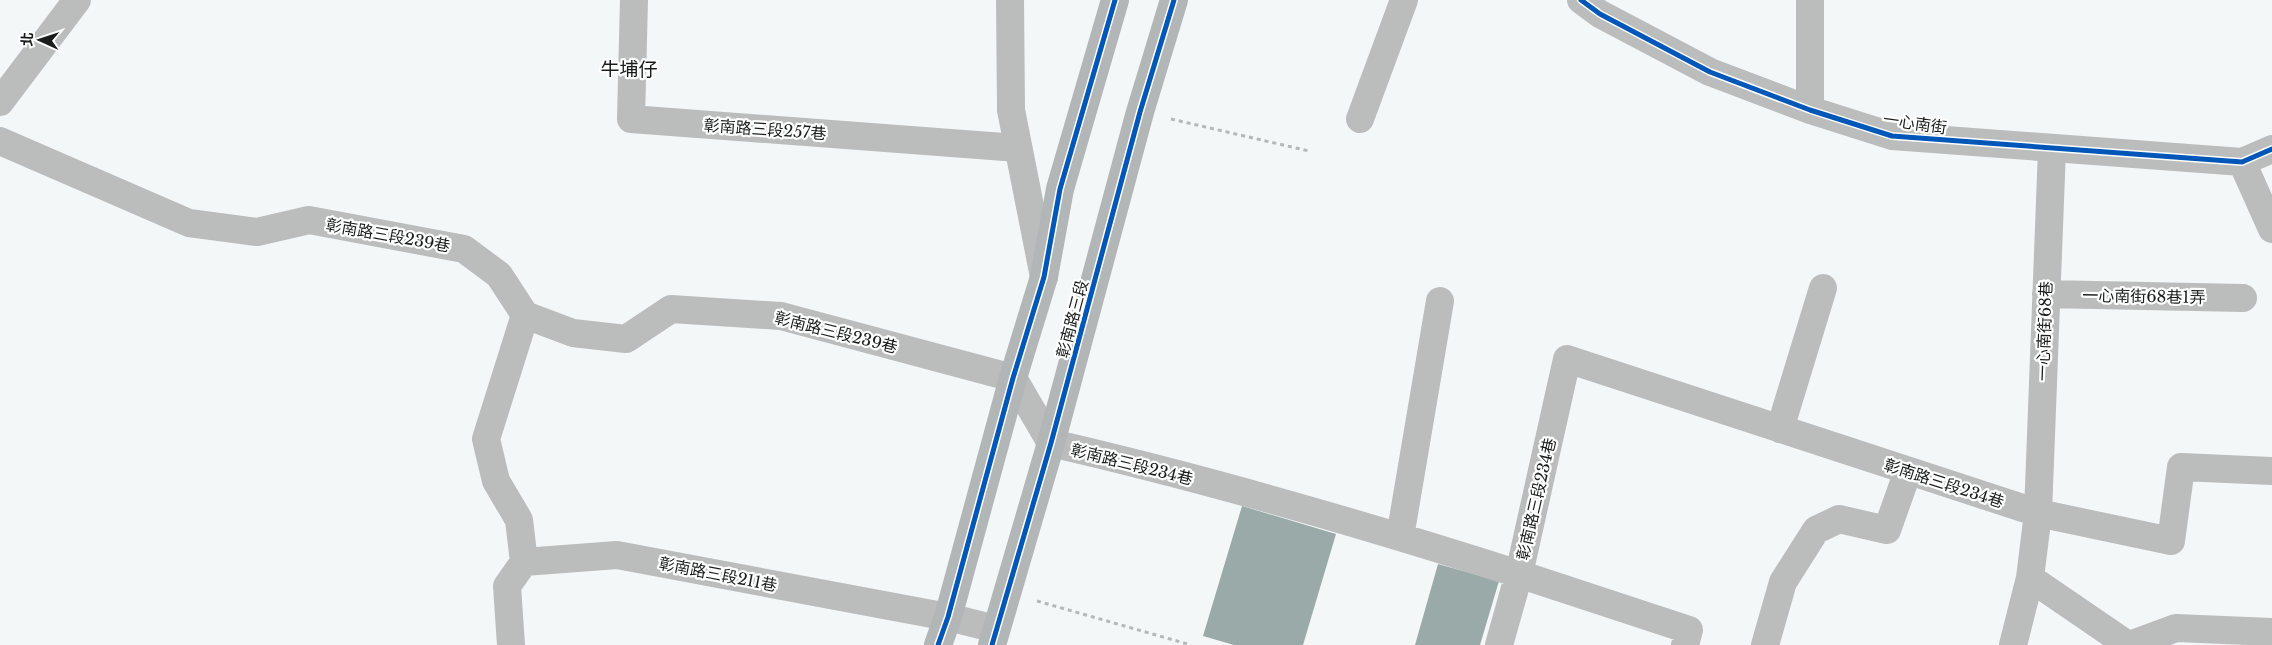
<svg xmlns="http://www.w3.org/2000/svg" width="2272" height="645" viewBox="0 0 2272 645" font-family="'Libre Baskerville','Noto Sans TC',serif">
<rect width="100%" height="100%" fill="#f3f7f7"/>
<path fill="#99aaa9" d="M1242 506 1336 534 1303 645H1234L1203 636Z
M1438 564 1499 581 1480 645H1415Z"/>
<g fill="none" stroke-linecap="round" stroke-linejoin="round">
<path stroke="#b6b7b7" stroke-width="3" stroke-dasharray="4 4" stroke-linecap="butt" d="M1171 119 1309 151
M1037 601 1191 645"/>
<path stroke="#bbbcbc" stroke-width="28" d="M634 0 631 119 1018 148
M1010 0 1011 110 1044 277
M1581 0 1600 14 1710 72 1810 110 1892 136 2242 162 2272 149
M1810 0V110
M0 102 77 0
M1360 119 1404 0
M0 141 189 223 257 232 309 220 464 249 499 275 525 315 573 333 626 339 671 309 781 316 1013 378 1051 443C1208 479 1365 525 1519 574L1567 359 2038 513 2171 541 2181 467 2272 471
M2242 162 2272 229
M2046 294 2243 298
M1780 429 1823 288
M1400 537 1440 301
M524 562 617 555 948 617 996 629
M524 562 519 520 496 481 486 439 525 315
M2030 578 2128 645
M511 645 507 586 524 562
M1499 645 1519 574 1689 630 1685 645
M1765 645 1783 582 1816 530 1839 519 1887 530 1908 471
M2013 645 2030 578 2038 513 2052 149
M2130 645 2176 628 2272 632"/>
<path stroke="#b2b6b6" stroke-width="28" d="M938 645 948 617 1013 378 1044 277 1060 189 1115 0
M992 645 1051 443 1140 112 1174 0"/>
<defs>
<path id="cycleway" d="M1581 0 1600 14 1710 72 1810 110 1892 136 2242 162 2272 149
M938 645 948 617 1013 378 1044 277 1060 189 1115 0
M992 645 1051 443 1140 112 1174 0"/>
</defs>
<use href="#cycleway" stroke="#fff" stroke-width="8"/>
<use href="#cycleway" stroke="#0057b8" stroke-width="5"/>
</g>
<g text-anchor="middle" stroke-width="4.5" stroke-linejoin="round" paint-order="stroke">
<g font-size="16" fill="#1a1c1c" stroke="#fff">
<text transform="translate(1915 123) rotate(8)" y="6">一心南街</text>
<text transform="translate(765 129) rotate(4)" y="6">彰南路三段257巷</text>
<text transform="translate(388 235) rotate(10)" y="6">彰南路三段239巷</text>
<text transform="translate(2144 296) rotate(1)" y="6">一心南街68巷1弄</text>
<text transform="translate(1072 319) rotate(-75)" y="6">彰南路三段</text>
<text transform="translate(2044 331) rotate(-88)" y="6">一心南街68巷</text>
<text transform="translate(836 332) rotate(14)" y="6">彰南路三段239巷</text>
<text transform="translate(1132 464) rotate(14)" y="6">彰南路三段234巷</text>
<text transform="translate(1944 483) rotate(18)" y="6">彰南路三段234巷</text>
<text transform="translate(1536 499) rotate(-77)" y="6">彰南路三段234巷</text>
<text transform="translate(718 574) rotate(11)" y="6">彰南路三段211巷</text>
</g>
<g font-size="19" fill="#1a1c1c" stroke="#fff">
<text x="629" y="76">牛埔仔</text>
</g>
</g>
<g transform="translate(40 40) rotate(273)" stroke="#ffffff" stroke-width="4" paint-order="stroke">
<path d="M0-4L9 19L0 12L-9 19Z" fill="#1a1c1c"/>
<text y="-8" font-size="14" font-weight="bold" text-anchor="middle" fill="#1a1c1c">北</text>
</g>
</svg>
